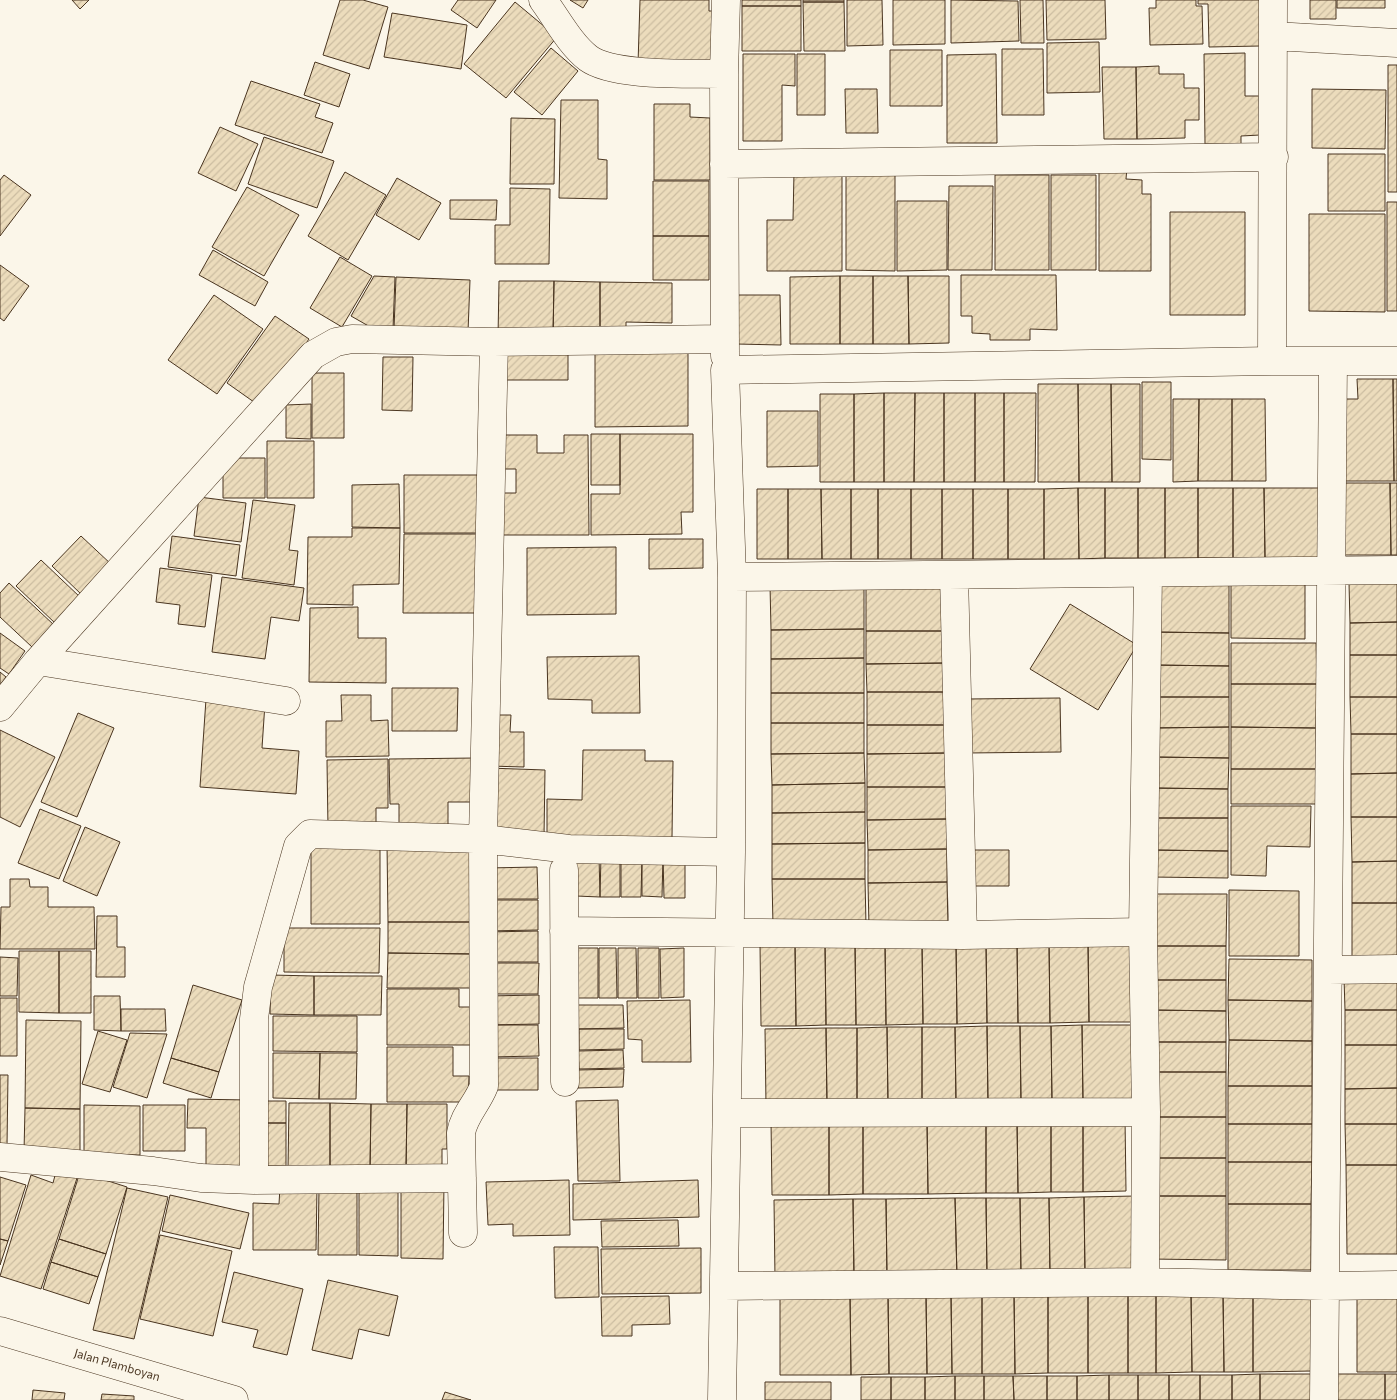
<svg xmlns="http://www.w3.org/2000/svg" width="1397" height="1400" viewBox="0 0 1397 1400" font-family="Commissioner,sans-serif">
<defs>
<pattern id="building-hatch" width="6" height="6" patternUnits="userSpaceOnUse" patternTransform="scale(1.25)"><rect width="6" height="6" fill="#ecdcbc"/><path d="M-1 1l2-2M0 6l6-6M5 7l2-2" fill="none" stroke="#ccbda1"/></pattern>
</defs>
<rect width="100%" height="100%" fill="#fbf6e9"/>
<path fill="url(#building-hatch)" stroke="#4a3520" d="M72 0H89L80 9Z
M340 0H363L388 7 369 69 323 55Z
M458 0H496L477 28 451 10Z
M570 0H588L583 8Z
M640 0H709V11H715L714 66 638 64Z
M742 0H801V6H742Z
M803 0H844V2H803Z
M847 0H882L883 45 847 46Z
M893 0H945V44L893 45Z
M951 0 1018 1 1019 41 951 43Z
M1020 0H1043L1044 43H1021Z
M1046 0H1105L1106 39 1047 40Z
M1156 0H1196V6H1202L1203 44 1150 45 1149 8H1156Z
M1198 0H1260V46L1209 47 1208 4H1198Z
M1310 0H1336V19H1310Z
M1337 0H1385V8H1337Z
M515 2 557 37 506 98 464 64Z
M803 2H844L845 51H804Z
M742 6H801V51H742Z
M392 13 467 25 461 69 384 57Z
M1099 42 1100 92 1047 93V43Z
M551 48 578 71 542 115 514 92Z
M1002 49H1043L1044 115H1002Z
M890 50H942V106H890Z
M1245 53V96H1259L1260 135 1241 136V144H1205L1204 54Z
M743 54H795V86L782 85V141H743Z
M797 54H825V115H797Z
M996 54 997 143H947V55Z
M315 62 350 74 339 107 304 95Z
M1388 65H1397V192H1388Z
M1159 66V74H1184V88H1199V120H1185V138L1137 139 1136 67Z
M1102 67H1136L1137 139H1104Z
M251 81 320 104 315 117 333 123 322 153 235 125Z
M845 89H877L878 133H846Z
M1312 89 1386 90 1385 149 1312 148Z
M561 100H598V159L607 160V199L559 198Z
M654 104H690V117L710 118V180H654Z
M511 118 555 119 554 184H510Z
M220 127 258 144 236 191 198 173Z
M264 137 334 161 317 208 248 184Z
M1328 154H1385V211H1328Z
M1099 167H1127L1126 179 1142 180V194H1151V271H1099Z
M345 172 386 195 348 260 308 236Z
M794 172H842V271H767V220H793Z
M846 172H895V271L846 270Z
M4 175 31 195 0 236V180Z
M995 175H1049V270H995Z
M1051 175H1096V270H1051Z
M397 178 441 203 419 240 376 215Z
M653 181H709V236H653Z
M949 186H993L992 270H948Z
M247 187 299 215 264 276 212 247Z
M510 188 550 189 549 264H495V225H510Z
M450 200H497L496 220 450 219Z
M897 201H947V270L897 271Z
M1387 202H1397V311H1387Z
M1170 212H1245V315H1170Z
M1309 214H1385V312L1309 311Z
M653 236H709V280H653Z
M213 250 268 282 255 306 199 275Z
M340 257 372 276 342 327 310 308Z
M0 265 29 286 4 321 0 318Z
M961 275H1056L1057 330 1030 329V340H990V334L972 333V316H961Z
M374 276 395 277 393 329 372 328 351 316Z
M840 276V344H790V277Z
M840 276H873V344H840Z
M873 276H908L909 344H873Z
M908 276H949V343L909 344Z
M396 277 470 280 468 332 394 329Z
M499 281H554L553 337H498Z
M554 281 600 282V338L553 337Z
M600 282 672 283V323L626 322V338H600Z
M214 295 263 329 217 394 168 360Z
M736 295H780L781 345 736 344Z
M275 316 309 339 261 407 227 383Z
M500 350H568V380H500Z
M595 351H688V426L595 427Z
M383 357H413L412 411 382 410Z
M312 373H344V438H312Z
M1357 379H1393L1394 481H1342V399H1358Z
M1393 379H1397V481H1394Z
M1142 382H1171V460L1142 459Z
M1038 384H1078L1079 482H1038Z
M1078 384H1111L1112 482H1079Z
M1111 384H1140V482H1112Z
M884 393V482H854V394Z
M884 393H915L914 482H884Z
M915 393H944V482H914Z
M944 393H975V482H944Z
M975 393H1004V482H975Z
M1004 393H1036L1035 482H1004Z
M820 394H854V482H820Z
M1173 399H1199L1198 481 1173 482Z
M1199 399H1232V481H1198Z
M1232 399H1265L1266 481H1232Z
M311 404V439L286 438V405Z
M767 411H818V466L767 467Z
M591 434H620V485H591Z
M620 434H693V512H681L682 534 591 535V494H620Z
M499 435H537V453H564V435H588L589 535H501V493H516V469H500Z
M267 441H314V498H267Z
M223 458H265V498H223Z
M404 475H487L486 533H404Z
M1343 483H1390L1391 555H1343Z
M1390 483H1397V555H1391Z
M399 484 400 528 352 527V485Z
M1078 488 1079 559H1044V489Z
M1078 488H1105V558L1079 559Z
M1105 488H1138V558H1105Z
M1138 488H1165V558H1138Z
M1165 488H1198V558H1165Z
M1198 488H1233V558H1198Z
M1233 488H1264L1265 558H1233Z
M1264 488H1324L1325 558H1265Z
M757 489H788V559H757Z
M788 489H821L822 559H788Z
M821 489H851V559H822Z
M851 489H878V559H851Z
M878 489H911V559H878Z
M911 489H942V559H911Z
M942 489H973V559H942Z
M973 489H1008V559H973Z
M1008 489H1044V559H1008Z
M199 497 246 503 241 542 194 536Z
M253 500 295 505 289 550 298 551 294 585 242 578Z
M352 528H400L399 584 353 585V605L307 604 308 537H352Z
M404 534H482L483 613H403Z
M81 536 112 565 83 596 52 566Z
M172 536 240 545 236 576 168 567Z
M649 539H703V568L649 569Z
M616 547V614L527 615V548Z
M41 560 81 598 56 624 16 586Z
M160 568 212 575 205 627 178 624 180 605 156 602Z
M222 577 304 588 299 621 271 617 265 659 212 652Z
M1152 582H1229V633L1152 632Z
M1231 582H1305V639L1231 638Z
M9 583 54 625 32 647 0 617V593Z
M945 583 946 631H866V584Z
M1349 583H1397V622L1350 623Z
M864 584V629L771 630 770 585Z
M1070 604 1137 645 1098 710 1030 669Z
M358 607V638H386V683L309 682 310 608Z
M1397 622V655H1350V623Z
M864 629V658L771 659V630Z
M866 631H946V663L866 664Z
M1152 632 1229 633V666L1152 665Z
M0 633 25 651 9 674 0 668Z
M1231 643H1316L1317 684H1231Z
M1350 655H1397V697H1350Z
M639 656 640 713H592V700L548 699 547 657Z
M864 658V693H771V659Z
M946 663V692H867L866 664Z
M1152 665 1229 666V697H1152Z
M0 672 6 677 0 685Z
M1231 684H1317L1316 728 1231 727Z
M392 688H458L457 731H392Z
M867 692H946V725H867Z
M771 693H864V723H771Z
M341 695H371V721L388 720 389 756 326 757V721H342Z
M1152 697H1229V727L1152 728Z
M1350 697H1397V734H1351Z
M1060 698 1061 752 967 753V699Z
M206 699 265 703 262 748 299 751 296 794 200 787Z
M78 713 114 728 77 817 41 802Z
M489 715H511L510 732H524V767L488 766Z
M771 723H864V753L771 754Z
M867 725H946L947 753 867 754Z
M1229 727V758L1152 757V728Z
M1231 727 1316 728V769H1231Z
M0 730 55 757 20 827 0 817Z
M1351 734H1397V773L1351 774Z
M583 750H645V761H673L672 838 547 836V799L582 800Z
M864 753 865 783 772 785 771 754Z
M947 753V787H867V754Z
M1152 757 1229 758 1228 789 1152 788Z
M475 758 476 802H448V831H399V804H390L389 759Z
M388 759V808H376V828L328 829 327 760Z
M488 768 545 770 544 837 487 836Z
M1231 769H1316V804H1231Z
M1397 773V817H1351V774Z
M865 783V812L772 813V785Z
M867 787H947V819L867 820Z
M1152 788 1228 789V818H1151Z
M1231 806H1311L1310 847 1267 846 1266 876 1231 875Z
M40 809 81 826 59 879 18 863Z
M865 812V843L772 844V813Z
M1351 817H1397V861L1352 862Z
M1151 818H1228V851L1151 850Z
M947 819V849L868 850 867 820Z
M85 827 120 842 97 896 63 881Z
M474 843V922H388L387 844Z
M865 843V879H772V844Z
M311 844H380V924H311Z
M947 849V882L868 883V850Z
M968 850H1009V886H968Z
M1151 850 1228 851V878L1151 877Z
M601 855H620V897H600Z
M576 856H599L600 897 576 896Z
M621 856H642L641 897H621Z
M642 856H663L662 897 642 896Z
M663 856H685V898H664Z
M1397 861V903H1352V862Z
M537 867 538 899H487V868Z
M10 879H29L30 887H48V907H94L95 949H0L1 907H10Z
M772 879H865L866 925 773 926Z
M947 882 948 927H869L868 883Z
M1229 890 1299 891V956H1229Z
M1151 894H1227L1226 946H1151Z
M487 900H538V930L487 931Z
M1352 903H1397V960H1352Z
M97 916H117V947H125V977H96Z
M388 922H474V954L388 953Z
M284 928H380L379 973 284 972Z
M538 931V962H487L486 932Z
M1134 940 1135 1022H1089L1088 941Z
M986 941 987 1023 957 1024 956 942Z
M986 941H1017L1018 1023H987Z
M1017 941H1049L1050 1023H1018Z
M1049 941H1088L1089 1022 1050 1023Z
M885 942 886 1025H856L855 943Z
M885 942H922L923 1024 886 1025Z
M922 942H956L957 1024H923Z
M795 943 796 1026H761L760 944Z
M795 943H825L826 1025 796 1026Z
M825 943H855L856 1025H826Z
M1151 946H1226V980H1150Z
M576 948H598V998H577Z
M599 948H616L617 998H599Z
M618 948H636L637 998H618Z
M638 948H659V998H638Z
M684 948V997L661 998 660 949Z
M19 951H59V1013L19 1012Z
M59 951H91V1013H59Z
M388 953 474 954 473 988H387Z
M0 957 18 958 17 996H0Z
M1229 959 1312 960V1001L1228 1000Z
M488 963H539L538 994H488Z
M271 975 314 976V1015L270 1014Z
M314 976H382L381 1015H314Z
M1344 978H1397V1010H1345Z
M1150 980H1226V1011L1150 1010Z
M193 985 242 1000 219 1072 171 1058Z
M387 989H459V1007H472V1045H387Z
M539 995V1024L488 1025 487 996Z
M94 996H120L121 1031 94 1030Z
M0 998H17V1056H0Z
M690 1000 691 1062H642V1040L628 1039 627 1001Z
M1228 1000 1312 1001V1041L1229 1040Z
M578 1005H623L624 1028 578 1029Z
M121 1009H165L166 1031H121Z
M1150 1010 1226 1011V1042H1150Z
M1345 1010H1397V1045H1345Z
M273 1016H357V1052L273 1051Z
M26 1020 81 1021 80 1109 25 1108Z
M489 1025H538L539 1056 489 1057Z
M1082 1025 1083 1103H1052L1051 1026Z
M1082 1025H1136L1137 1102 1083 1103Z
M987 1026 988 1104H956L955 1027Z
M987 1026H1020L1021 1103 988 1104Z
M1020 1026H1051L1052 1103H1021Z
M887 1027 888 1105H857V1028Z
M887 1027H922V1105H888Z
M922 1027H955L956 1104 922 1105Z
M826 1028 827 1106H766L765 1029Z
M826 1028H857V1105L827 1106Z
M579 1029H624V1049L579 1050Z
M98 1031 127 1040 110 1092 82 1084Z
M130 1033 167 1034 147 1098 113 1087Z
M1229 1040 1312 1041V1086H1228Z
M1150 1042H1226V1072H1150Z
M1345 1045H1397V1088L1345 1089Z
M387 1047H453V1076H469L468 1102H387Z
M623 1050 624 1068 579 1069 578 1051Z
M273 1053H320L319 1099 273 1098Z
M320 1053H357L356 1099H319Z
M171 1058 219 1072 211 1098 163 1083Z
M488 1058H538V1090H488Z
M624 1069 623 1087 578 1088 577 1070Z
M1150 1072H1226V1117H1150Z
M0 1075H8L7 1146H0Z
M1228 1086H1312V1124H1228Z
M1397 1088V1124H1345V1089Z
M188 1099 249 1100V1169H206V1128H187Z
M618 1100 620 1181H578L576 1101Z
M256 1101H286V1123H256Z
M289 1103H330V1169H288Z
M330 1103 371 1104 370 1170 330 1169Z
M371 1104H407L406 1170H370Z
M407 1104H447V1149H442V1170H406Z
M84 1105 140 1106V1155L84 1154Z
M143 1105H185V1151H143Z
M25 1108 80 1109V1152H24Z
M1150 1117H1226V1158H1150Z
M1083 1118V1192H1051V1119Z
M1083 1118H1125L1126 1191 1083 1192Z
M986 1119V1193L928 1194 927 1120Z
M986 1119H1017L1018 1193H986Z
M1017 1119H1051V1192L1018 1193Z
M863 1120V1194L829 1195V1121Z
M863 1120H927L928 1194H863Z
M771 1121H829V1195H772Z
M256 1123H286V1166H256Z
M1228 1124H1312V1162H1228Z
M1345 1124H1397V1165H1346Z
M1150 1158H1226V1196H1150Z
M1228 1162H1312L1311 1204H1228Z
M1346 1165H1397V1254H1347Z
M57 1168 78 1175 41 1289 0 1276 31 1175 53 1183Z
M80 1172 127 1187 106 1254 59 1239Z
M0 1177 26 1185 8 1241 0 1239Z
M569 1180 570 1235 513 1236V1224L488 1225 486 1182Z
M698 1180 699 1217 573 1220V1184Z
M401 1183H444L443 1259 401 1258Z
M359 1184H398V1256L359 1255Z
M280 1187H317L316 1250H253V1203L279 1204Z
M357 1187V1255H318L319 1188Z
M127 1188 168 1197 134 1339 93 1330Z
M170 1195 249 1213 240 1249 162 1231Z
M1136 1196 1137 1275H1085L1084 1197Z
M1150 1196H1226V1260L1150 1259Z
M1084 1197 1085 1275 1050 1276 1049 1198Z
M955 1198 957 1277 887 1278 886 1199Z
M955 1198H986L987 1276 957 1277Z
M986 1198H1020L1021 1276H987Z
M1020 1198H1049L1050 1276H1021Z
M853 1199 854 1278 775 1279 774 1200Z
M853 1199H886L887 1278H854Z
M1228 1204H1311V1270H1228Z
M678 1220 679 1246 602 1247 601 1221Z
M160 1235 232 1251 213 1336 140 1319Z
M0 1239 8 1241 0 1265Z
M59 1239 106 1254 98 1277 51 1262Z
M554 1247H598L599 1297 555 1298Z
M701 1248V1293L602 1294 601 1249Z
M51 1262 98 1277 89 1304 43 1289Z
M234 1272 303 1289 287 1355 253 1347 258 1330 222 1322Z
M328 1280 398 1296 389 1336 359 1329 352 1359 312 1350Z
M1311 1291 1312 1371 1253 1372V1292Z
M1156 1292V1373H1128V1293Z
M1156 1292H1191L1192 1372 1156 1373Z
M1191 1292H1223L1224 1372H1192Z
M1223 1292H1253V1372H1224Z
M1014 1293 1015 1374H982V1294Z
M1014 1293H1048V1373L1015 1374Z
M1048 1293H1088V1373H1048Z
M1088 1293H1128V1373H1088Z
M850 1294 851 1375H780V1295Z
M850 1294H888L889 1374 851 1375Z
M888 1294H926L927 1374H889Z
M926 1294H951L952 1374H927Z
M951 1294H982V1374H952Z
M1397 1294V1372H1357V1295Z
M669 1296 670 1324 632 1325V1336H602L601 1297Z
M1260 1374V1400H1232V1375Z
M1260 1374H1313V1400H1260Z
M1336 1374H1385V1400H1336Z
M1385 1374H1397V1400H1385Z
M1109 1375V1400H1077V1376Z
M1109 1375H1138V1400H1109Z
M1138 1375H1169V1400H1138Z
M1169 1375H1200V1400H1169Z
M1200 1375H1232V1400H1200Z
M955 1376V1400H925V1377Z
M955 1376H984V1400H955Z
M984 1376H1013L1014 1400H984Z
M1013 1376H1047V1400H1014Z
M1047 1376H1077V1400H1047Z
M861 1377H891V1400H861Z
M891 1377H925V1400H891Z
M765 1382H831V1400H765Z
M33 1390 65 1393 64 1400H32Z
M445 1392 471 1400H442Z
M102 1394 134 1396V1400H101Z"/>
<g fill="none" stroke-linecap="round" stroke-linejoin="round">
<defs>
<path id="street" d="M543 0C557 19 570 44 588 58 614 77 690 73 724 74
M1274 36 1397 43
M724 164 1274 157
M725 356 724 74 726 0
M1272 361 1273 0
M954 575 963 935
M732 577 1397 570
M38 661 286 701
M0 707 38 661 313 355 336 342 352 339 494 342 725 339
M564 870 565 1082
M564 931 963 935 1143 932
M1328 970 1397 969
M728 1113 1146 1112
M0 1157 153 1171 201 1178 254 1180 462 1178
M254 1180V1019L258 987 298 846 310 834 483 839 569 849 731 852
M463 1233 461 1133C464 1115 477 1104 484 1086L483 839 494 342
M1145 1282 1146 1112 1143 932 1148 573
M724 1286 1145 1282 1325 1286 1397 1285
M0 1331 234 1400
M722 1400 731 852 732 577 725 370 1272 361H1397
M1324 1400 1333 362"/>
</defs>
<use href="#street" stroke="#4a3520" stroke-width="29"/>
<use href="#street" stroke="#fbf6e9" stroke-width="28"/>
</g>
<g text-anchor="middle" stroke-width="4" stroke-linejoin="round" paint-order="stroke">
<g font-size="12" fill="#4a3520" stroke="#fbf6e9">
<text transform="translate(117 1365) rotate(16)" y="4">Jalan Plamboyan</text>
</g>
</g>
</svg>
